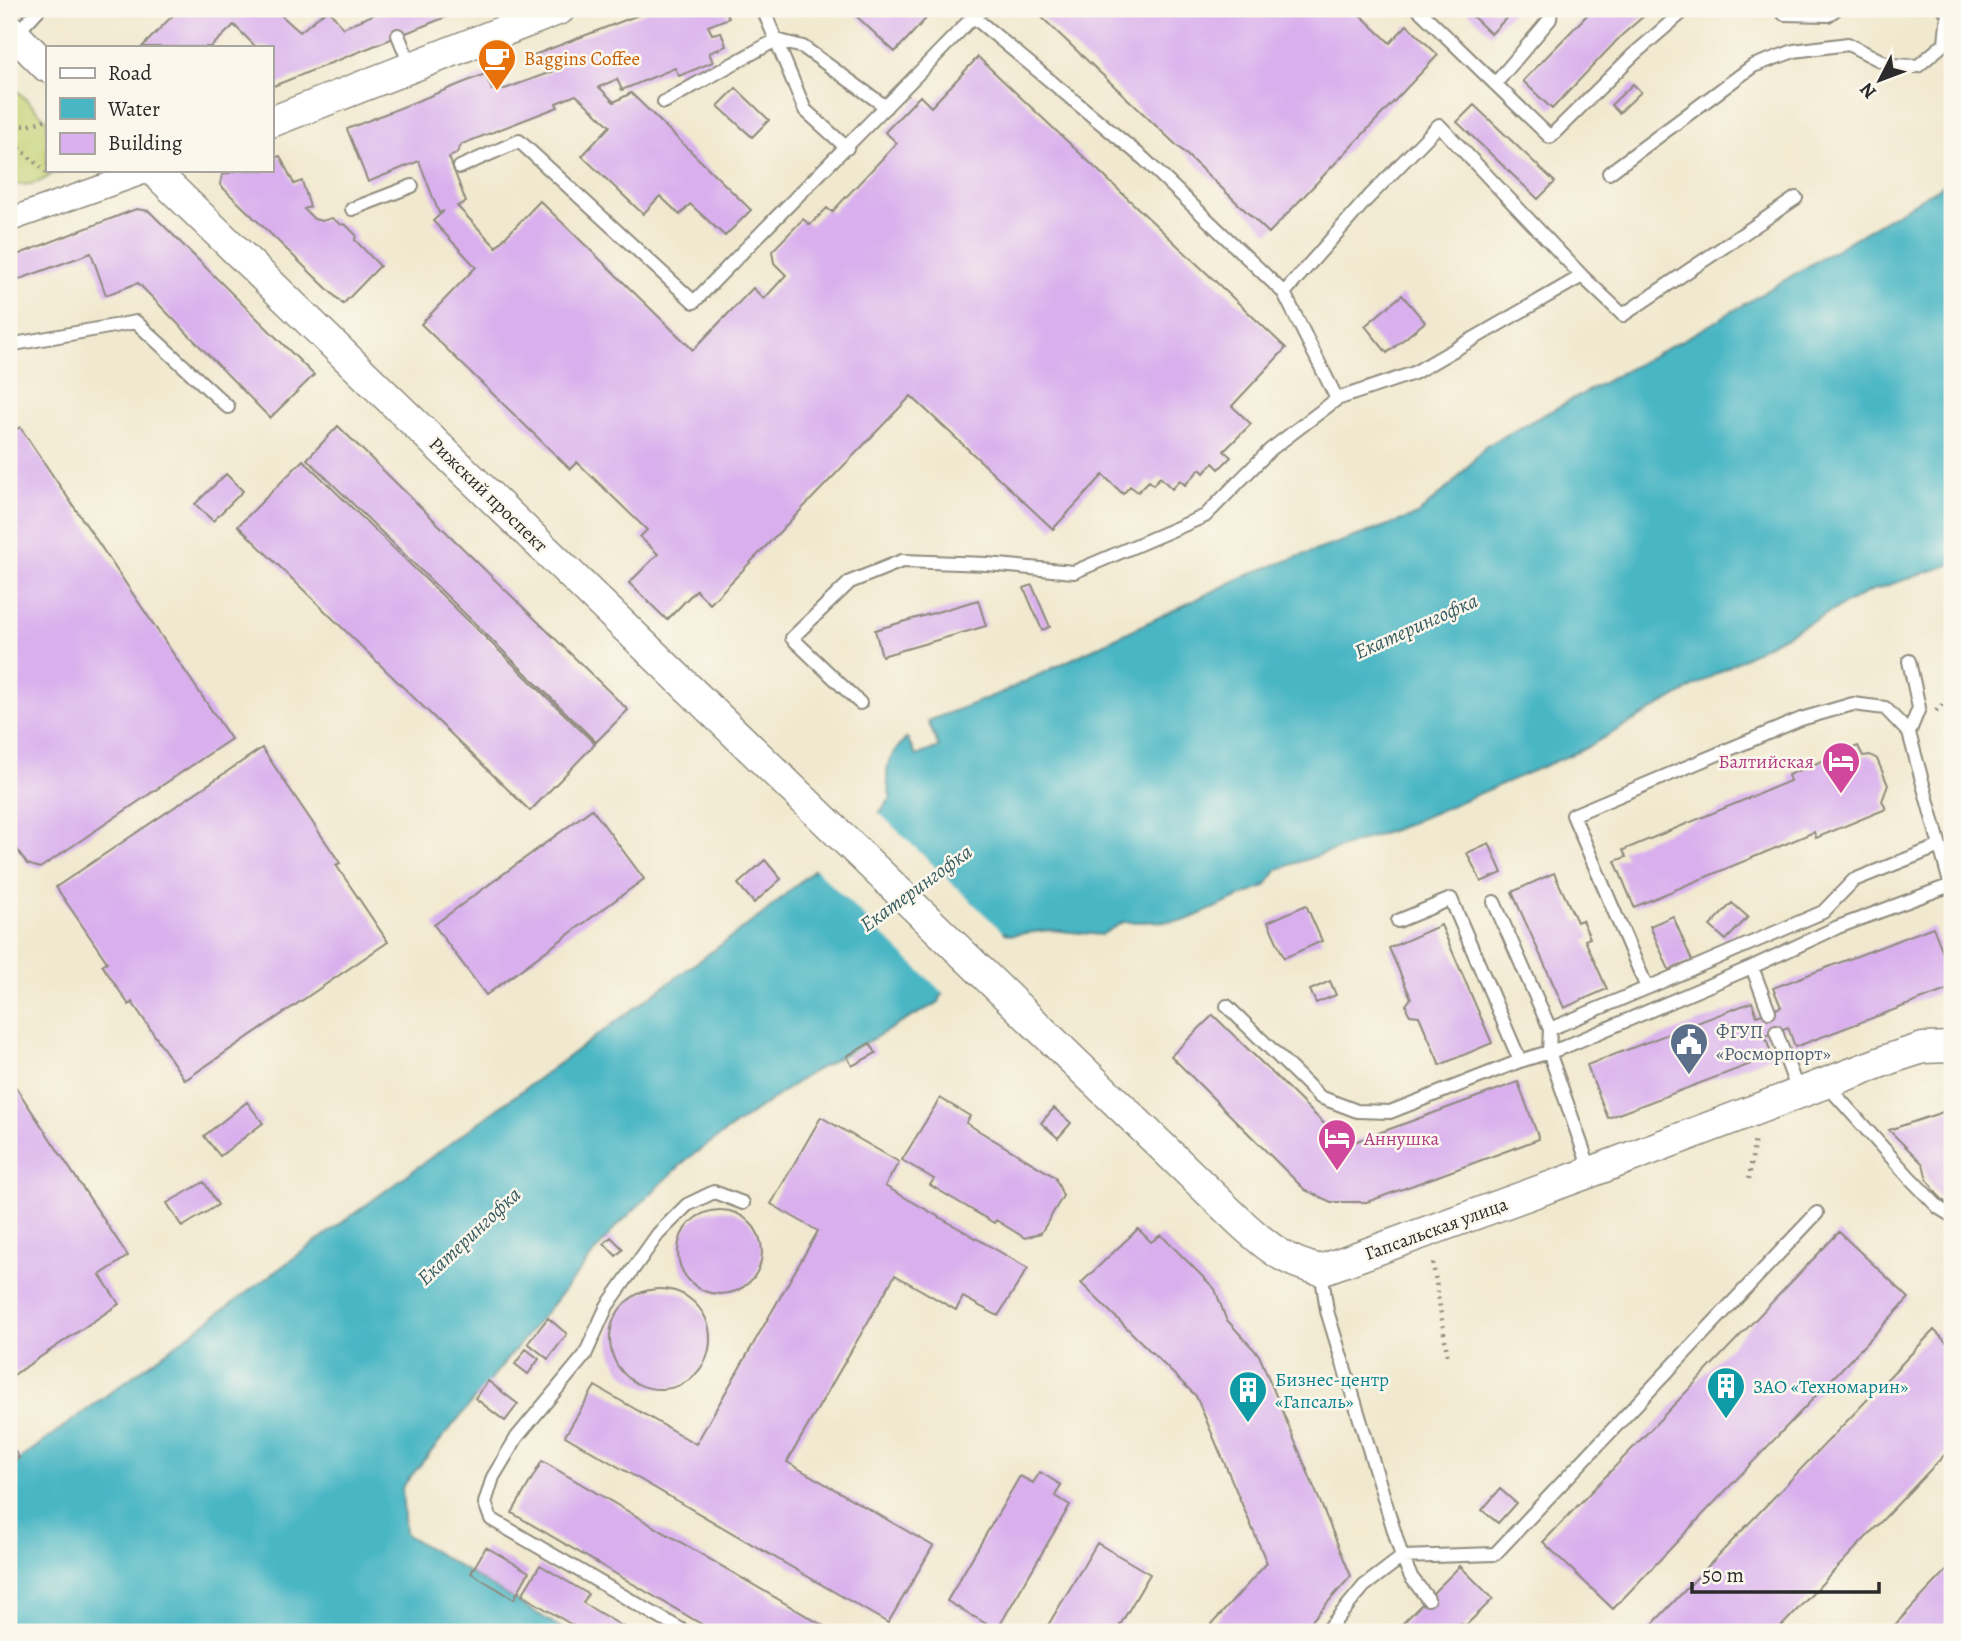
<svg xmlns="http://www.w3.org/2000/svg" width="1961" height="1641" viewBox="0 0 1961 1641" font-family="Alegreya,serif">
<rect width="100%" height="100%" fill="#fbf7ec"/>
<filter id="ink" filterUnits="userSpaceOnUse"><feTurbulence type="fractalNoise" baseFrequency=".0143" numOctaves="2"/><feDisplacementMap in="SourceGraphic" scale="14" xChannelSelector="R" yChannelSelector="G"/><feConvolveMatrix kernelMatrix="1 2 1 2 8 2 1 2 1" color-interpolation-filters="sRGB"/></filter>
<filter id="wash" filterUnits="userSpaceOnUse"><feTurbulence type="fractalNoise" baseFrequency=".00686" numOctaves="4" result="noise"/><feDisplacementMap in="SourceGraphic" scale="28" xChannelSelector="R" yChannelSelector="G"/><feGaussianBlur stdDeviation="1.57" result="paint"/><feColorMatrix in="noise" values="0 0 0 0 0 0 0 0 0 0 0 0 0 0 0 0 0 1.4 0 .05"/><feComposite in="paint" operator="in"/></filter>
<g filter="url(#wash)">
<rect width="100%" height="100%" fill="#f1e9cf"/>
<path fill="#c2d274" stroke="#767e50" stroke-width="2" d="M9 83 47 120V170H67L62 173 54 172C40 185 27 186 9 184Z"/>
<path fill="#49b6c4" stroke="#3a7078" stroke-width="2" d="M1952 180V564L1868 592 1767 645 1582 750 1396 829 1278 869 1266 886 1184 921 1123 922 1101 935 1050 930 1011 935 1003 932 943 992 939 1002 807 1075 687 1159 615 1228 402 1487 405 1534 568 1632H368C353 1625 327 1625 313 1632H9V1467L764 913 879 813 891 798C883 770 886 758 907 738L916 756 939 747 928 721 1003 692 1249 574 1417 515 1453 483 1486 446 1701 330Z"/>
<path fill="#f1e9cf" d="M877 811 1008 937 1004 936 945 995 812 866Z"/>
<g id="blocks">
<path fill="#d9b0ed" d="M179 9H274L300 32 328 9 343 28 386 9H466L271 87V47H256L234 25 211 47H142Z
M654 9H725L729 18 708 26 712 34 721 32 726 46 709 53 713 62 679 76 675 68 622 90 617 79 599 87 614 102 631 93 751 210 725 236 690 204 680 215 660 196 643 214 582 156 610 126 576 95 556 103 558 107 462 144 456 154 449 157 466 202 457 206 496 247 540 201 693 350 753 288 764 299 786 275 774 263 772 251 803 219 810 225 827 208 832 212 897 143 885 132 920 96 931 107 978 57 1286 348 1232 406 1251 424 1224 451 1231 457 1219 469 1213 463 1204 473 1200 469 1185 485 1180 480 1172 489 1160 477 1153 485 1149 481 1138 492 1130 486 1123 494 1103 475 1053 529 911 396 710 604 696 590 667 620 629 583 658 554 640 537 647 530 577 462 570 469 421 324 476 267 433 221 444 211 439 213 419 161 368 182 347 129 485 74 492 90 500 86 502 90 551 72 534 55Z
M857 9H931L933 11 895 52 853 13Z
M1033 9H1354L1390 43 1407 25 1438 55 1269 233Z
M1465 9H1515L1491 34Z
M1587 9H1652L1622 35 1552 109 1523 81 1589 13Z
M1633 84 1641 92 1619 113 1611 105Z
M736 88 769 120 752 137 718 106Z
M1474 105 1555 182 1538 199 1457 122Z
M280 156 294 184 302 181 310 207 304 209 314 219 322 221 332 218 340 224 346 225 356 235 355 240 380 266 343 304 220 185 222 175 238 170H271V159Z
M136 209 149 211 314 375 270 418 138 283 106 295 91 253 9 283V258Z
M1402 295 1425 322 1387 353 1365 326Z
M338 426 628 710 596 742 307 459Z
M20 427 231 739 40 868 27 864 9 837V434Z
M303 460 595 744 530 811 238 526Z
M226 474 243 491 213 521 195 504Z
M1032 585 1050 627 1042 630 1024 588Z
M978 600 986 626 882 656 875 630Z
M1858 746 1863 756 1870 755 1877 759 1888 785 1882 801 1886 809 1816 838 1814 832 1634 907 1615 861 1626 857 1623 850 1790 781 1788 775Z
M262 748 340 863 336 865 388 942 185 1080 132 1002 129 1005 102 965 107 962 56 887Z
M592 809 644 879 486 995 434 925Z
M1489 843 1502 873 1481 882 1467 853Z
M765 860 781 879 754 903 738 884Z
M1554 873 1577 922 1582 920 1590 938 1585 940 1607 989 1564 1008 1512 892Z
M1732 903 1748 917 1726 940 1710 926Z
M1306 905 1322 941 1284 958 1268 922Z
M1673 916 1692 961 1669 970 1650 926Z
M1441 925 1492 1043 1440 1065 1419 1016 1410 1015 1407 1010 1406 1005 1411 998 1389 948Z
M1933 927 1952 976V988L1795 1047 1788 1027 1765 1036 1772 1056 1608 1118 1587 1065 1752 1002 1757 1016 1781 1007 1773 988Z
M1330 981 1336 995 1316 1003 1310 990Z
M1213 1015 1346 1145 1518 1082 1539 1139 1367 1202H1331L1305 1190 1171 1056Z
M870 1043 876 1053 852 1066 847 1056Z
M9 1077 128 1256 100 1275 119 1304 9 1378Z
M940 1098 970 1116 966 1123 1055 1177 1063 1196 1041 1233 1025 1238 996 1220 994 1223 930 1185 934 1179 902 1160Z
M247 1102 263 1123 220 1156 204 1136Z
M1054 1108 1071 1123 1058 1138 1041 1123Z
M1952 1109V1209L1937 1194 1927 1179 1923 1164 1889 1130Z
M821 1117 899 1162 885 1186 1028 1268 998 1316 963 1297 956 1310 895 1275 787 1462 933 1546 888 1623 565 1436 595 1386 696 1444 818 1231 771 1204Z
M204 1182 218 1205 182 1227 167 1203Z
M678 1252a42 42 0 1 1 84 0a42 42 0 1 1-84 0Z
M1138 1229 1151 1242 1161 1235 1215 1289 1226 1319 1259 1355 1351 1576 1302 1632H1218L1210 1626 1267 1563 1196 1396 1081 1283Z
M1839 1232 1909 1298 1613 1609 1543 1542Z
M611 1237 623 1249 616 1256 604 1243Z
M610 1339a50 50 0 1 1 100 0a50 50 0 1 1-100 0Z
M548 1318 567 1334 548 1359 528 1343Z
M1934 1330 1952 1348V1447L1776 1632H1645Z
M526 1349 539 1359 528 1374 515 1364Z
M488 1381 518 1404 505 1421 475 1398Z
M9 1442 19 1458 9 1465Z
M542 1461 834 1632H715L512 1513Z
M1040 1472 1061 1485 1055 1496 1070 1505 997 1630 947 1601 1020 1476 1033 1483Z
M1500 1489 1516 1503 1498 1523 1482 1510Z
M1097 1543 1150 1574 1116 1632H1044Z
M486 1547 529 1572 514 1599 471 1573Z
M540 1565 588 1594 583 1603 632 1632H584L522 1595Z
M1952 1565V1632H1888Z
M1460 1566 1493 1599 1459 1632H1394Z"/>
</g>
</g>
<g filter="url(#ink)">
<use href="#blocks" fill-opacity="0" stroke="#8e8a7d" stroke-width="2"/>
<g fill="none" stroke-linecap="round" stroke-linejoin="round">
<defs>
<path id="service" d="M763 9 805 110 847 148
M1418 9 1550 137 1633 55 1686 9
M1780 9 1784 14 1828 15 1836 9
M15 35 39 9
M398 35 411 67
M1495 84 1550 19 1551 9
M664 102 776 40 803 47 886 107
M460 167 519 141 694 302C786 206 881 113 973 17L984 9
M1609 173 1753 66 1794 51 1848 44 1889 65 1918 66 1945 43 1948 13 1944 9
M352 209 412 186
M1284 293 1365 201 1439 125 1582 276 1623 315 1796 198
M9 345 136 322 228 407
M1337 399 1414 373 1582 276
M1909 661 1919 708 1909 733
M860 703 792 638 850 582 902 561 987 564 1074 572 1205 516 1270 450 1337 399 1284 293 1144 159 964 9
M1494 902 1550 1029 1549 1052 1591 1172
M1398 921 1451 899 1520 1061
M1752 967 1769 1012
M1647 988 1823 912 1854 880 1940 846
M1227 1006 1320 1097 1357 1111 1390 1112 1520 1061 1562 1048 1752 967 1838 927 1951 885
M1550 1029 1647 988 1573 815 1801 719 1853 704 1885 708 1909 733 1952 890
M1776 1032 1799 1094
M1826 1084 1909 1177 1939 1208 1952 1216
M1321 1270 1327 1311 1402 1557 1411 1577 1428 1599
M1460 1631 1461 1632
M685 1632 491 1519 485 1503 493 1477 517 1437 585 1355 607 1306 658 1234 687 1205 714 1192 743 1203
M1326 1632 1364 1586 1402 1557 1495 1554 1817 1213"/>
<path id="minor" d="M9 220 150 170"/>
<path id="tertiary" d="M9 29 47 67
M271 122 560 9
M153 170 1240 1222C1266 1246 1286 1263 1321 1270L1591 1172 1892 1058 1923 1048 1952 1047"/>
</defs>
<use href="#service" stroke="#8e8a7d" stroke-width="16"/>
<use href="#minor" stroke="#8e8a7d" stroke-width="26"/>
<use href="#tertiary" stroke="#8e8a7d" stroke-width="33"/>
<path stroke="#8e8a7d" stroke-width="4.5" stroke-dasharray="2 5" stroke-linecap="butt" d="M9 125 28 126 47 119
M9 138 50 176
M1936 711 1952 694
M1749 1179 1755 1138
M1433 1263 1448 1359"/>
<use href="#service" stroke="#fff" stroke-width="12"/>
<use href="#minor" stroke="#fff" stroke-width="23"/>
<use href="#tertiary" stroke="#fff" stroke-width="30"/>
</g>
</g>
<defs>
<symbol id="cafe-pin" viewBox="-11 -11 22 30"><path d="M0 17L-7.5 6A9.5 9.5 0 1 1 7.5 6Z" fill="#e8710a" stroke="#fbf7ec"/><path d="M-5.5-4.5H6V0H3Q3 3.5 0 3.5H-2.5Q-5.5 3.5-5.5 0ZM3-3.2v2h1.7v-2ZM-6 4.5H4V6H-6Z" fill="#fff"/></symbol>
<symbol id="hotel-pin" viewBox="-11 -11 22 30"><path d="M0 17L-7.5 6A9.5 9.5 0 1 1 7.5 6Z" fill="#d1479c" stroke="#fbf7ec"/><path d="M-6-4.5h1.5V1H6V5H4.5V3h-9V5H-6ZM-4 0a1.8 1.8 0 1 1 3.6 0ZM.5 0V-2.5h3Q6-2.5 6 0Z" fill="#fff"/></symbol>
<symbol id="civic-pin" viewBox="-11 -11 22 30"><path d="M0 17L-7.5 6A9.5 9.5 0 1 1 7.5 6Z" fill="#5c6f8a" stroke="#fbf7ec"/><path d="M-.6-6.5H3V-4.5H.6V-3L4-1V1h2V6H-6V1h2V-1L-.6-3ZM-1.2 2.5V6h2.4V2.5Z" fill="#fff"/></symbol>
<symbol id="building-pin" viewBox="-11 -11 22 30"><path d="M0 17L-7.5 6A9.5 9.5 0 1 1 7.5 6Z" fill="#0f9aa8" stroke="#fbf7ec"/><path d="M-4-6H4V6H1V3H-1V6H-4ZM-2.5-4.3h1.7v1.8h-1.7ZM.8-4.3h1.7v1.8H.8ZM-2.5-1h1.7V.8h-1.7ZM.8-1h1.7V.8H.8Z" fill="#fff"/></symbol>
</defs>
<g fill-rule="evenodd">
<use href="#cafe-pin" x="475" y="36" width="44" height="60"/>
<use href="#hotel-pin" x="1819" y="739" width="44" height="60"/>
<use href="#civic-pin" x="1667" y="1020" width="44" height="60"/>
<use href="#hotel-pin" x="1315" y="1116" width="44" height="60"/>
<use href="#building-pin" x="1704" y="1364" width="44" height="60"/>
<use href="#building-pin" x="1226" y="1368" width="44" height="60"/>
</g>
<g text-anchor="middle" stroke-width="5" stroke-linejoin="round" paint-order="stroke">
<g font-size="19" fill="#c56008" stroke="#fbf7ec" text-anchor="start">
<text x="524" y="65">Baggins Coffee</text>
</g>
<g font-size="19" fill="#2b2b2b" stroke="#fbf7ec">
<text transform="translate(489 494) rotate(44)" y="7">Рижский проспект</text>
<text transform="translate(1436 1228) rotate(-20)" y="7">Гапсальская улица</text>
</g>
<g font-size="19" fill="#b23c85" stroke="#fbf7ec" text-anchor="end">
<text x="1814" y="768">Балтийская</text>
<text x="1364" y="1145" text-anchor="start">Аннушка</text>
</g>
<g font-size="19" fill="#4e5e75" stroke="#fbf7ec" text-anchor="start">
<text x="1716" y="1038">ФГУП<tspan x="1716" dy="22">«Росморпорт»</tspan></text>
</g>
<g font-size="19" fill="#0d838f" stroke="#fbf7ec" text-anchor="start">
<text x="1275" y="1386">Бизнес-центр<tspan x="1275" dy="22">«Гапсаль»</tspan></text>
<text x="1753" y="1393">ЗАО «Техномарин»</text>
</g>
<g font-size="21" font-style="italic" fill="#365c61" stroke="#fbf7ec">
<text transform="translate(1416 626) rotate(-24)" y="7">Екатерингофка</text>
<text transform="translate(916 888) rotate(-36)" y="7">Екатерингофка</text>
<text transform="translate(469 1236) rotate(-43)" y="7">Екатерингофка</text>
</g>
</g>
<rect width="1961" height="1641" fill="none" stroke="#fbf7ec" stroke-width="35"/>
<rect x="46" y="46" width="228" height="126" fill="#fbf7ec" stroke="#a8a59f" stroke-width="2"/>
<rect x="60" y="68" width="35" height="10" fill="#ffffff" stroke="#a8a59f" stroke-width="2"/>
<text x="108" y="80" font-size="21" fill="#2b2b2b">Road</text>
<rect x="60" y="98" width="35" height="21" fill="#49b6c4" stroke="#a8a59f" stroke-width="2"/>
<text x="108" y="116" font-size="21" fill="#2b2b2b">Water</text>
<rect x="60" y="133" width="35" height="21" fill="#d9b0ed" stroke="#a8a59f" stroke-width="2"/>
<text x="108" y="150" font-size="21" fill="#2b2b2b">Building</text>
<g transform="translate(1880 80) rotate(228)" stroke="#fbf7ec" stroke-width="5" paint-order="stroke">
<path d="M0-5L12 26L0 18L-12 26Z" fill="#2b2b2b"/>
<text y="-10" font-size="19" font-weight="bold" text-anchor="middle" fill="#2b2b2b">N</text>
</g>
<path d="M1692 1582v10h187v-10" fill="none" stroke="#2b2b2b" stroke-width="3.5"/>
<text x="1702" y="1582" font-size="21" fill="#2b2b2b" stroke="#fbf7ec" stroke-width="5" paint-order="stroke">50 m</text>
</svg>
